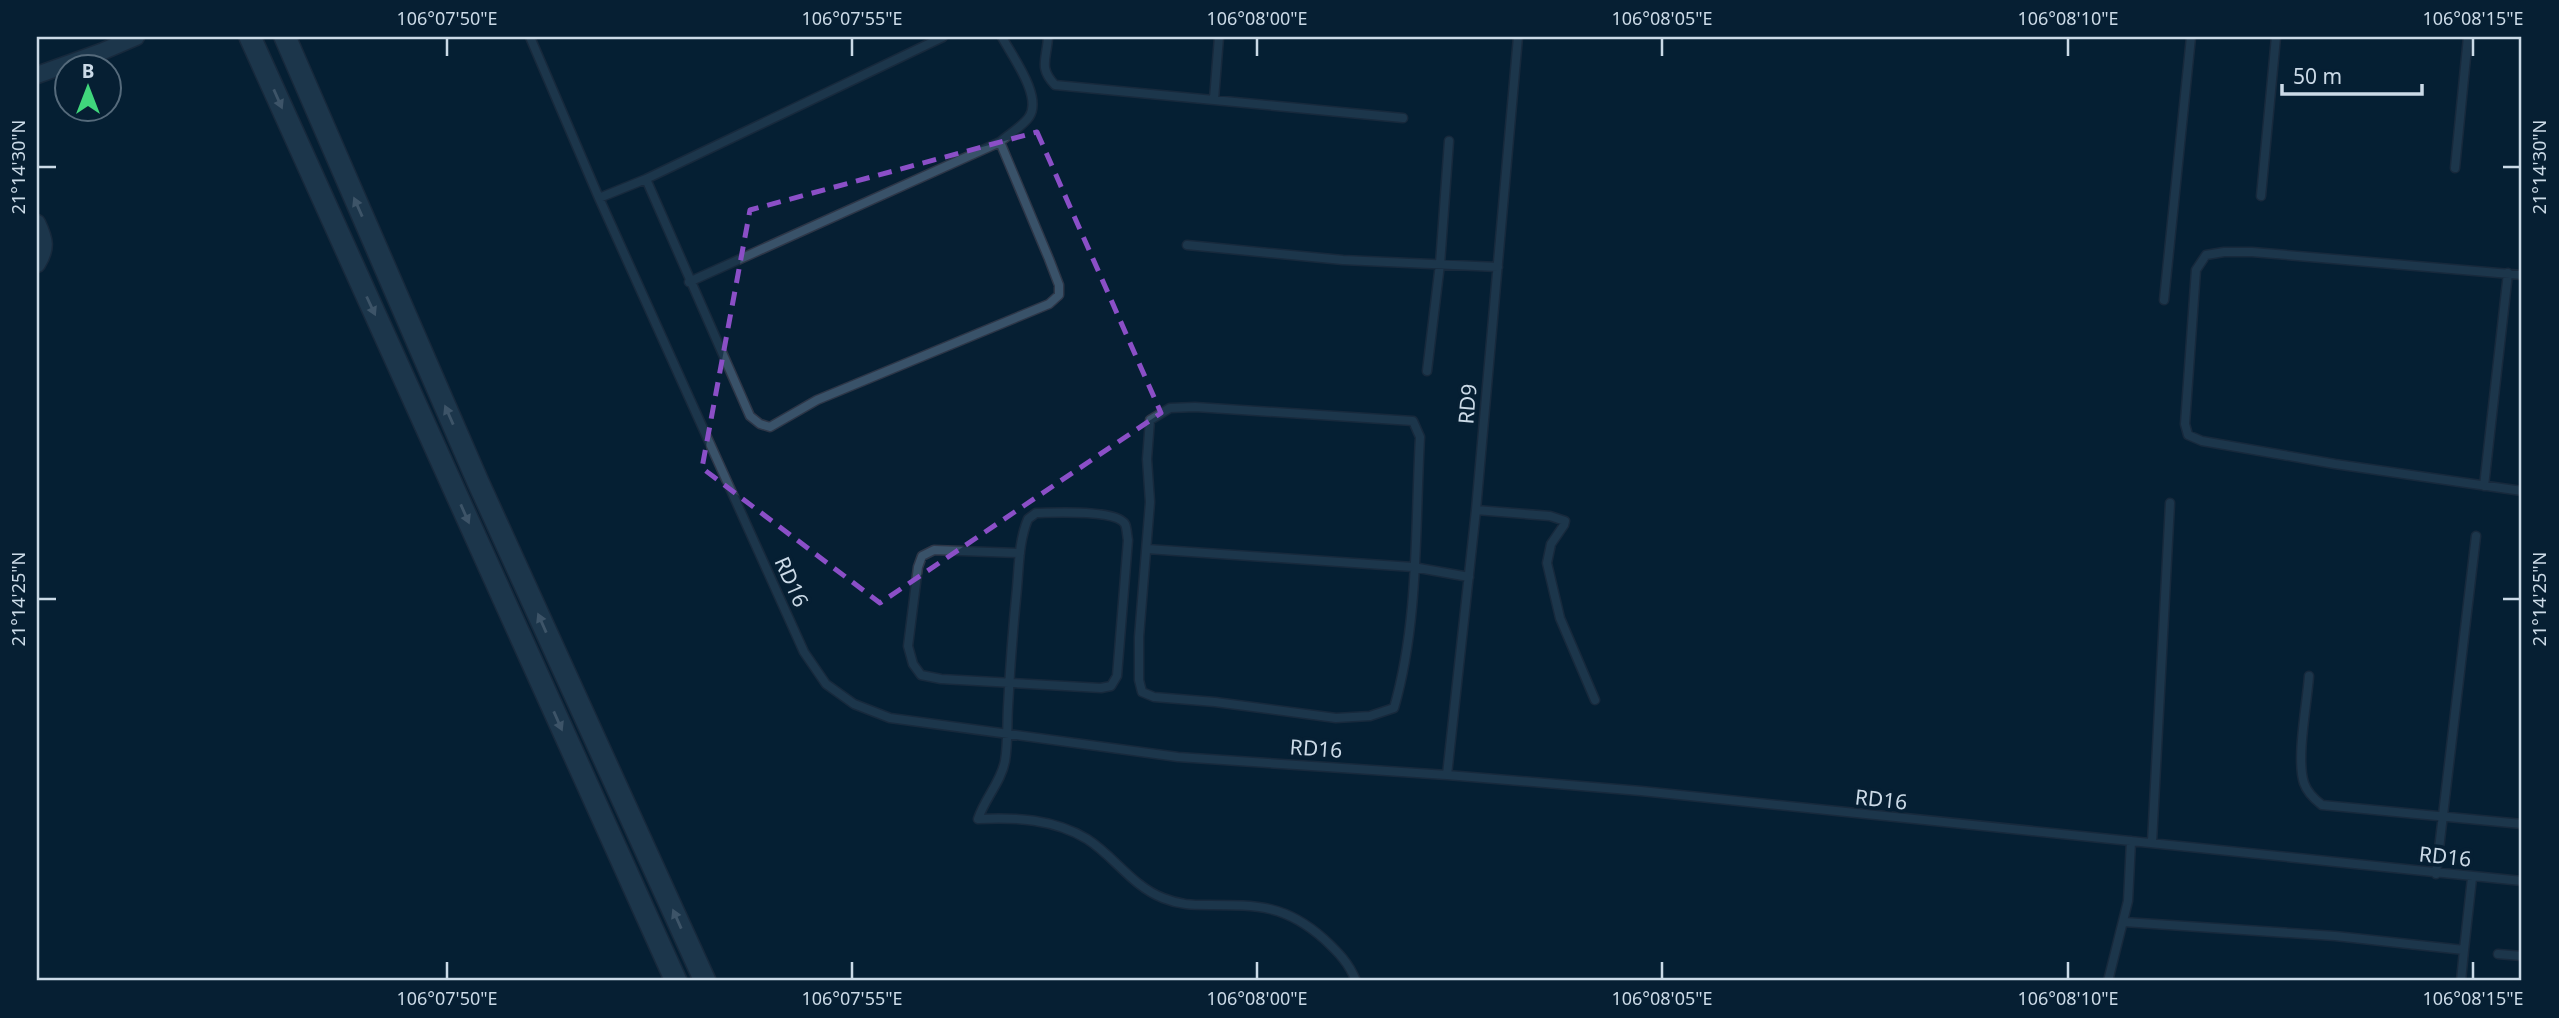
<svg xmlns="http://www.w3.org/2000/svg" width="2559" height="1018" viewBox="0 0 2559 1018" font-family="'Noto Sans',sans-serif">
<rect width="100%" height="100%" fill="#061f33"/>
<g fill="none" stroke-linecap="round" stroke-linejoin="round">
<defs>
<path id="lane" d="M530 37 599 198 804 652 826 684 854 704 890 718 1178 757 1447 775 1641 791 2522 881
M1048 37C1047 59 1038 67 1055 85L1403 118
M1214 99 1219 37
M2455 168 2468 37
M646 179 750 416 760 424 770 427 817 400 1049 304 1059 295V285L1049 259 1000 142
M2261 196 2276 37
M599 198 646 179 943 37
M1187 245 1343 260 1498 267
M2522 275 2252 252H2224L2206 255 2196 270 2185 424 2188 435 2202 441 2335 464 2522 491
M689 282 1000 142C1009 134 1023 126 1029 117 1043 97 1012 56 1002 37
M2164 300 2191 37
M1427 371 1440 264 1449 141
M1195 407 1413 421 1420 437C1415 527 1419 622 1394 708L1370 716 1336 718 1215 702 1154 697 1142 692 1139 680V637L1150 502 1147 459 1150 420 1170 408Z
M2484 486 2508 273
M1476 510 1550 516 1565 521 1564 525 1551 544 1547 563 1560 618 1595 700
M1147 549 1413 567 1469 577
M1020 553 934 550 922 556 918 567 908 646 913 664 921 675 941 679 1101 688 1111 686 1117 676 1128 540C1127 536 1127 528 1125 524 1116 509 1053 513 1036 513L1028 519C1019 540 1019 565 1017 588 1013 627 1010 667 1008 707 1007 724 1008 744 1005 761 1001 782 985 798 978 819 1015 817 1054 819 1087 839 1114 856 1132 886 1163 898 1180 905 1192 905 1210 905 1258 905 1286 905 1324 939 1338 952 1349 963 1356 981
M2309 676C2307 704 2296 759 2304 783 2307 792 2314 799 2322 805L2522 824
M1447 775 1476 510 1518 37
M2152 842 2170 503
M2436 874 2476 536
M2124 922 2335 936 2464 950 2461 981
M2464 950 2472 878
M2498 954 2522 956
M2108 981 2128 901 2131 841"/>
<path id="street" d="M37 75 101 52 136 37
M37 223C45 240 47 248 37 264"/>
<path id="secondary" d="M250 37 676 981
M285 37 478 482 705 981"/>
</defs>
<use href="#lane" stroke="#2d3647" stroke-width="11"/>
<use href="#street" stroke="#2d3647" stroke-width="19"/>
<use href="#secondary" stroke="#2d3647" stroke-width="24"/>
<use href="#lane" stroke="#395269" stroke-width="8"/>
<use href="#street" stroke="#395269" stroke-width="16"/>
<use href="#secondary" stroke="#395269" stroke-width="21"/>
</g>
<defs><path id="oneway-solid" d="M-6-.8H1V-3.2L6.5 0L1 3.2V.8H-6Z" transform="scale(1.75)"/></defs>
<g fill="#8296a8">
<use href="#oneway-solid" transform="translate(278 99) rotate(66)"/>
<use href="#oneway-solid" transform="translate(358 207) rotate(-114)"/>
<use href="#oneway-solid" transform="translate(371 306) rotate(65)"/>
<use href="#oneway-solid" transform="translate(449 415) rotate(-114)"/>
<use href="#oneway-solid" transform="translate(465 514) rotate(66)"/>
<use href="#oneway-solid" transform="translate(542 623) rotate(-114)"/>
<use href="#oneway-solid" transform="translate(558 721) rotate(66)"/>
<use href="#oneway-solid" transform="translate(677 919) rotate(-114)"/>
</g>
<path d="M0 0H2559V1018H0ZM1037 132 1161 413 880 603 702 468 750 210Z" fill="#061f33" fill-opacity=".55" fill-rule="evenodd"/>
<path fill="none" stroke="#8b4fc7" stroke-width="5" stroke-dasharray="14 9" stroke-linejoin="round" d="M1037 132 1161 413 880 603 702 468 750 210Z"/>
<path fill="none" stroke="#cbdae7" stroke-width="2.5" d="M447 38V56M852 38V56M1257 38V56M1662 38V56M2068 38V56M2473 38V56M38 167H56M2503 167H2520M38 599H56M2503 599H2520M447 962V979M852 962V979M1257 962V979M1662 962V979M2068 962V979M2473 962V979"/>
<g text-anchor="middle" stroke-width="7" stroke-linejoin="round" paint-order="stroke">
<g font-size="21" fill="#cbdae7" stroke="#061f33">
<text transform="translate(1468 404) rotate(-85)" y="7">RD9</text>
<text transform="translate(791 582) rotate(66)" y="7">RD16</text>
<text transform="translate(1316 749) rotate(4)" y="7">RD16</text>
<text transform="translate(1881 800) rotate(6)" y="7">RD16</text>
<text transform="translate(2445 857) rotate(6)" y="7">RD16</text>
</g>
</g>
<rect width="2559" height="1018" fill="none" stroke="#061f33" stroke-width="77"/>
<g transform="translate(88 88)"><circle r="33" fill="#061f33" stroke="#556a7b" stroke-width="2"/>
<path d="M0-5L12 26L0 18L-12 26Z" fill="#40d77c"/>
<text y="-10" font-size="19" font-weight="bold" text-anchor="middle" fill="#cbdae7">B</text>
</g>
<path d="M2282 84v10h140v-10" fill="none" stroke="#cbdae7" stroke-width="3.5"/>
<text x="2293" y="84" font-size="21" fill="#cbdae7" stroke="#061f33" stroke-width="5" paint-order="stroke">50 m</text>
<rect x="38" y="38" width="2482" height="941" fill="none" stroke="#cbdae7" stroke-width="2.5"/>
<g font-size="18" text-anchor="middle" fill="#cbdae7">
<text x="447" y="25">106°07'50"E</text>
<text x="852" y="25">106°07'55"E</text>
<text x="1257" y="25">106°08'00"E</text>
<text x="1662" y="25">106°08'05"E</text>
<text x="2068" y="25">106°08'10"E</text>
<text x="2473" y="25">106°08'15"E</text>
<text transform="translate(19 167) rotate(-90)" y="6">21°14'30"N</text>
<text transform="translate(2540 167) rotate(-90)" y="6">21°14'30"N</text>
<text transform="translate(19 599) rotate(-90)" y="6">21°14'25"N</text>
<text transform="translate(2540 599) rotate(-90)" y="6">21°14'25"N</text>
<text x="447" y="1005">106°07'50"E</text>
<text x="852" y="1005">106°07'55"E</text>
<text x="1257" y="1005">106°08'00"E</text>
<text x="1662" y="1005">106°08'05"E</text>
<text x="2068" y="1005">106°08'10"E</text>
<text x="2473" y="1005">106°08'15"E</text>
</g>
</svg>
